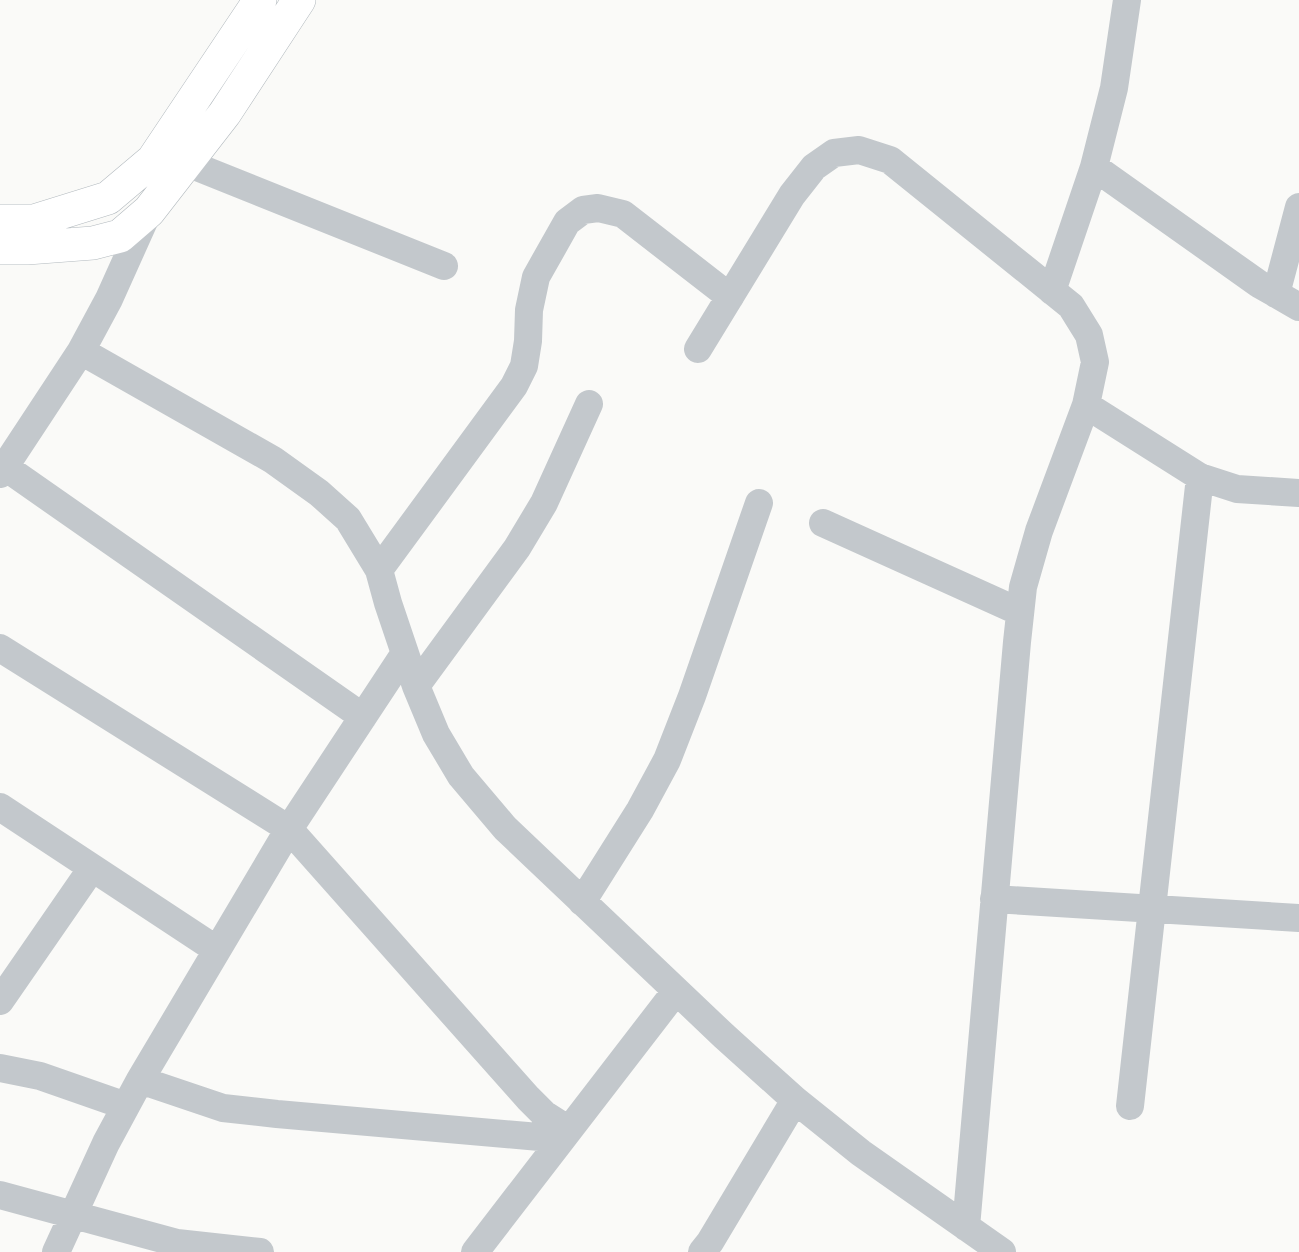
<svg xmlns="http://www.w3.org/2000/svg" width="1299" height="1252" viewBox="0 0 1299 1252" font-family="'Space Grotesk',sans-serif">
<rect width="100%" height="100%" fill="#fafaf8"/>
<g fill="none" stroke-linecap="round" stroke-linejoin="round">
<defs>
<path id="secondary" d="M0 221H34L108 198 153 160 260 0
M0 248H27L93 243 120 236 149 211 225 113 299 0"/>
</defs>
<use href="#secondary" stroke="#b3babf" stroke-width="34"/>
<path stroke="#c3c8cc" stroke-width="28" d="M187 163 444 266
M1094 167 1259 284 1299 307
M1052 291 1094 167 1114 88 1127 0
M1276 294 1299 207
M698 349 792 195 814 167 834 153 859 150 890 160 1071 306 1089 335 1095 362 1086 405 1039 531 1023 587 1017 642 966 1227
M81 351 273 460 319 493 348 519 379 570 388 603 416 686 436 734 461 776 505 828 724 1036 795 1100 861 1153 1002 1252
M1086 405 1200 477 1237 489 1299 493
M5 467 363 717
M0 474 81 351 109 299 149 210
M823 523 1020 612
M379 570 514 386 524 366 528 341 529 310 536 277 567 222 583 210 598 208 623 214 730 297
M0 648 289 829 528 1098 544 1114 569 1130
M416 686 517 548 544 503 589 404
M0 807 217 950
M994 899 1299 918
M582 902 640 810 667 760 692 696 759 503
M0 1001 92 868
M0 1068 40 1076 126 1106
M140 1080 223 1108 277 1114 562 1139
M1130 1106 1200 477
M0 1195 177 1243 260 1252
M56 1252 106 1143 140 1080 289 829 405 653
M475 1252 676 991
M702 1252 710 1242 795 1100"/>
<use href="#secondary" stroke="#fff" stroke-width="33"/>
</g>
</svg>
